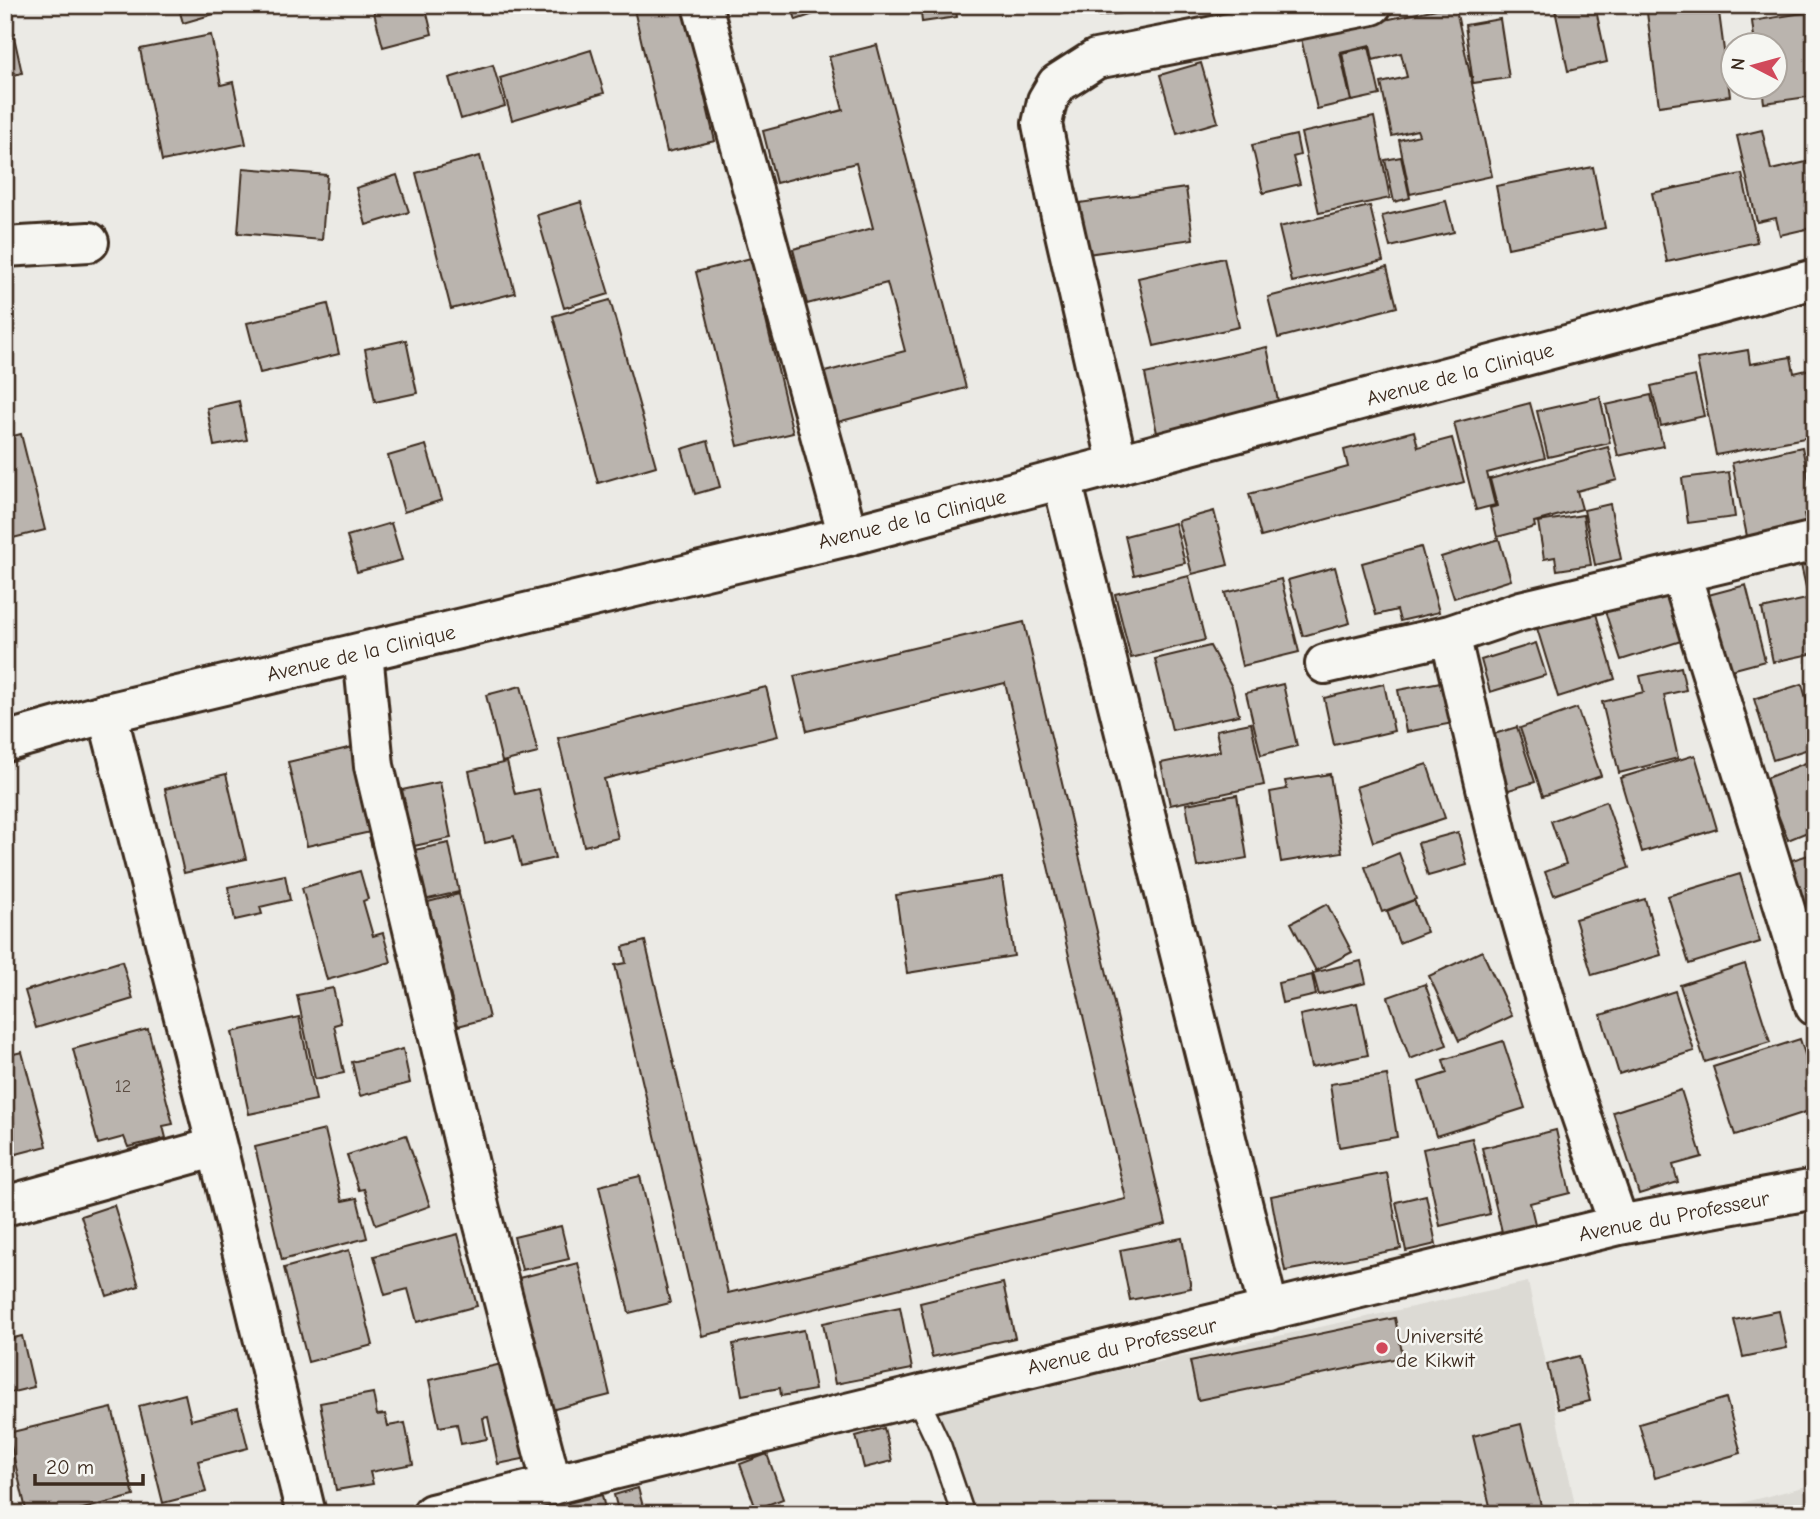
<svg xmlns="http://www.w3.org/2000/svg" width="1820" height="1519" viewBox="0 0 1820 1519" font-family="'Comic Neue',sans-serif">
<rect width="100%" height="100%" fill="#ebeae5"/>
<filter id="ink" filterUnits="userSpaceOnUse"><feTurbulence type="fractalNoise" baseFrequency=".0143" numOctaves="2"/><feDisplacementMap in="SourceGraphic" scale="14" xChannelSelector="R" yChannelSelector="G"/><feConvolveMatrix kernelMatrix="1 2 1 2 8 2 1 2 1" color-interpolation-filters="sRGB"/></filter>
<g filter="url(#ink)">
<path fill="#dcdad4" d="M1528 1282 1577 1514H951L917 1414Z
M1815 1484V1514H1698Z"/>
<path fill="#bab4ae" stroke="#3b2a1e" stroke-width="2" d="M5 5H7L22 73 5 77Z
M178 5H230L231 9 183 23Z
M372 5H425L432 34 383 47Z
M633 5H683L715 141 667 152Z
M791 5H841L796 20Z
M876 5H915L878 12Z
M920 5H955L957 17 922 22Z
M959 5H1003L960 10Z
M1098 5H1161V8L1100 16Z
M1455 5 1492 176 1410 194 1399 140 1419 135 1417 130 1392 136 1381 83 1407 77 1401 53 1373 60 1370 45 1340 52 1351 101 1317 109 1301 38Z
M1554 5H1595L1607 62 1568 71Z
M1646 5H1718L1730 96 1659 106Z
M1815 11V96L1764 103 1762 88H1774V46H1755L1752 21Z
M1500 19 1509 78 1473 83 1465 25Z
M211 35 221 85 233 82 246 144 162 161 140 49Z
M877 45 966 388 834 423 821 373 905 351 887 283 807 304 793 249 873 228 856 163 776 183 763 131 843 110 829 57Z
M1369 47 1380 95 1352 101 1342 53Z
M591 50 604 93 512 120 500 78Z
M1201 63 1218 122 1177 134 1160 75Z
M493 65 505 106 461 119 449 78Z
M1374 117 1390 198 1319 213 1301 133Z
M1762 130 1771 170 1815 160V227L1780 235 1776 218 1757 222 1737 136Z
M1296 135 1300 155 1293 157 1300 184 1263 193 1252 145Z
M480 156 515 293 451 309 416 173Z
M1401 157 1410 198 1394 202 1385 160Z
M1593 167 1605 228 1508 248 1496 186Z
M243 168 327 175 322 240 238 233Z
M1742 174 1757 242 1667 262 1652 193Z
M397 175 409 212 366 225 356 188Z
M1186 188 1193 239 1087 254 1079 203Z
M1446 201 1454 232 1390 247 1382 216Z
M581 202 609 294 564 308 537 215Z
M1370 206 1383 261 1292 282 1279 227Z
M751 258 793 433 738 446 696 272Z
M1224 258 1239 327 1154 346 1138 278Z
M1387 267 1397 307 1278 338 1268 297Z
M610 300 656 466 598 483 553 316Z
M328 304 339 354 260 373 247 323Z
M406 340 417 393 375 402 365 349Z
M1267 347 1279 406 1157 433 1145 374Z
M1748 350 1750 364 1791 357 1794 373 1815 368V436L1716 455 1697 359Z
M1695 376 1704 416 1661 426 1651 386Z
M1651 395 1663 446 1618 456 1606 405Z
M1600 397 1610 443 1548 457 1537 411Z
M239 401 247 440 214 446 207 408Z
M1530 403 1545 458 1487 473 1495 505 1476 510 1454 423Z
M1414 431 1418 447 1452 438 1464 482 1261 537 1249 494 1348 467 1344 450Z
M21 434 45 530 5 540V438Z
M708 441 720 487 695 494 682 449Z
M426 445 442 500 404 512 388 456Z
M1608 447 1617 480 1577 491 1582 509 1534 522 1535 527 1497 537 1490 508 1497 506 1490 479Z
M1802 447 1815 510V512L1804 514 1808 533 1749 546 1732 463Z
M1729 472 1735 517 1688 523 1682 478Z
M1610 504 1621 559 1595 565 1584 510Z
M1214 511 1228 565 1192 574 1178 521Z
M1583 515 1591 565 1557 570 1555 557 1544 559 1538 522Z
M391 523 402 560 357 572 347 536Z
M1175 523 1185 563 1134 575 1125 536Z
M1499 539 1511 580 1454 598 1441 557Z
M1421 547 1439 612 1400 621 1397 610 1376 615 1362 563Z
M1815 553V594L1808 596 1799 556Z
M1335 567 1350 623 1303 636 1288 580Z
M1189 576 1205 640 1131 658 1115 594Z
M1281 579 1299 652 1242 666 1225 593Z
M1746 585 1765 661 1716 674 1697 598Z
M1668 588 1684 640 1621 660 1604 608Z
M1815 597V653L1773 662 1762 609Z
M1594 607 1615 679 1558 697 1536 625Z
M1024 622 1166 1224 702 1336 615 965 626 963 623 947 645 941 728 1293 1126 1199 1005 683 807 731 794 676Z
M1536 643 1546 675 1490 692 1481 660Z
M1210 646 1232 687 1239 715 1172 730 1155 659Z
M1681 667 1686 690 1664 695 1678 758 1619 773 1602 702 1644 692 1640 676Z
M1446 681 1453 723 1406 732 1398 690Z
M1283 684 1297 746 1261 755 1246 693Z
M1384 684 1394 731 1334 745 1324 698Z
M1802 684 1815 730V747L1773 760 1754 699Z
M521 686 538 753 502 762 486 695Z
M766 687 778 736 604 779 618 838 584 846 558 738Z
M1577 708 1601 776 1543 796 1520 728Z
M1251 723 1264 785 1170 805 1161 763 1220 751 1216 730Z
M1517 727 1535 782 1499 793 1481 738Z
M357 746 375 831 307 846 288 762Z
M1695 755 1717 829 1642 852 1620 778Z
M507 762 515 794 539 789 555 858 521 866 514 836 485 843 469 771Z
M1808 762 1815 779V829L1788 840 1764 779Z
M1427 764 1445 818 1373 842 1356 787Z
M226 774 246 859 184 873 165 789Z
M1330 774 1342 852 1281 862 1270 792 1287 789 1285 781Z
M440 782 451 838 414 846 410 830 402 832 398 809 406 807 402 790Z
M1237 795 1247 858 1197 867 1186 804Z
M1606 801 1629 868 1554 895 1545 872 1566 864 1551 821Z
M1458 832 1467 865 1428 876 1418 843Z
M449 843 459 892 424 900 414 850Z
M1399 853 1416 899 1382 912 1365 867Z
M1815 853V933L1811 934 1789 861Z
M360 871 368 899 363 901 373 936 383 933 391 962 327 980 302 888Z
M1740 874 1760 942 1689 964 1668 896Z
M285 875 290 900 260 907 262 914 235 920 228 887Z
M1002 878 1014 956 907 973 896 895Z
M459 894 489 1018 458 1026 450 993 442 995 436 971 444 968 428 902Z
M1645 899 1661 955 1592 975 1575 919Z
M1414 900 1427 932 1399 943 1387 911Z
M1327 904 1352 952 1316 971 1291 923Z
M1482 951 1512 1016 1459 1041 1429 976Z
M122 961 133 999 36 1028 25 991Z
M1361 961 1366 983 1319 995 1313 973Z
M1745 964 1770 1042 1705 1062 1680 985Z
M1312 975 1316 995 1282 1003 1278 983Z
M1425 984 1447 1045 1410 1059 1388 997Z
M333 988 341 1023 334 1025 344 1073 315 1079 297 995Z
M1675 991 1694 1051 1619 1074 1601 1015Z
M1357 1003 1368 1055 1311 1067 1300 1015Z
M6 1006 11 1030 5 1032V1006Z
M299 1017 316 1100 249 1114 232 1032Z
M148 1029 173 1124 163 1126 166 1138 128 1147 124 1137 98 1144 73 1049Z
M1800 1039 1815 1085V1109L1735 1135 1713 1067Z
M1503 1041 1525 1108 1436 1136 1419 1082 1447 1073 1443 1060Z
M403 1049 410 1083 360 1096 352 1062Z
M22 1052 47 1146 5 1157V1056Z
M1387 1075 1397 1137 1339 1147 1330 1084Z
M1681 1090 1702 1157 1673 1165 1678 1182 1639 1194 1613 1112Z
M325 1130 342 1201 357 1198 367 1238 282 1260 255 1147Z
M1556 1130 1570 1193 1530 1203 1536 1228 1503 1236 1482 1148Z
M406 1135 430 1206 376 1225 364 1189 359 1190 347 1155Z
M1472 1138 1490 1214 1440 1226 1423 1149Z
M1387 1173 1401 1249 1285 1271 1271 1196Z
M640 1176 670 1303 629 1313 599 1186Z
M1426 1195 1436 1244 1406 1251 1396 1202Z
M114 1205 139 1286 107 1296 81 1216Z
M561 1226 569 1259 522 1270 514 1237Z
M458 1234 477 1306 417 1322 408 1289 385 1295 374 1256Z
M1182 1238 1191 1288 1130 1300 1120 1250Z
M349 1250 373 1345 308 1362 284 1268Z
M578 1263 610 1395 547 1411 515 1279Z
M1003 1283 1015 1338 932 1357 920 1303Z
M900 1307 912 1369 835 1384 823 1323Z
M1779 1311 1787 1348 1743 1357 1734 1320Z
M1395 1318 1403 1357 1198 1400 1190 1361Z
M804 1330 815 1390 781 1396 780 1388 742 1395 733 1344Z
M22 1336 34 1387 5 1394V1340Z
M1579 1356 1590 1401 1558 1409 1547 1364Z
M502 1364 512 1410 522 1408 533 1457 498 1464 488 1417 483 1418 487 1439 461 1444 457 1424 439 1427 429 1380Z
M373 1393 377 1415 385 1414 388 1426 405 1423 413 1464 370 1472 373 1484 336 1490 320 1403Z
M185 1394 191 1420 238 1408 248 1448 198 1461 206 1492 163 1503 139 1406Z
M1726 1398 1741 1453 1655 1478 1639 1424Z
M112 1408 134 1496 63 1514H27L8 1433Z
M1521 1424 1543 1514H1492L1473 1436Z
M884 1428 892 1461 864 1468 856 1436Z
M767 1454 783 1499 756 1509 740 1464Z
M638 1488 645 1514H619L614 1495Z
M602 1495 606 1514H571L568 1503Z"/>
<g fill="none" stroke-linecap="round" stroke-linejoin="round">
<defs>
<path id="service" d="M916 1395 940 1446 963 1514"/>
<path id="minor" d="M702 5 848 536
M5 247 89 242
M1118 465 1056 194 1042 124 1047 101 1057 84 1096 59 1372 5
M1062 480 1269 1311
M1681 574 1815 1006
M1450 635 1499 842 1566 1071 1619 1225
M363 653 374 766 480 1210 552 1485
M1325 664 1450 635 1521 611 1815 541
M107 713 217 1147 306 1514
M5 1206 217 1147
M432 1514 1619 1225 1815 1189"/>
<path id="tertiary" d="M5 742 107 713 848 536 1815 279"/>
</defs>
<use href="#service" stroke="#3b2a1e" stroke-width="26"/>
<use href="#minor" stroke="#3b2a1e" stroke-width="44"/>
<use href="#tertiary" stroke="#3b2a1e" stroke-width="44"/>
<use href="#service" stroke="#f6f6f2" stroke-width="21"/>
<use href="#minor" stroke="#f6f6f2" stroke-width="38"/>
<use href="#tertiary" stroke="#f6f6f2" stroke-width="38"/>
</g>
</g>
<circle fill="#d1495b" stroke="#f6f6f2" stroke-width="2.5" cx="1382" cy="1348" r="7"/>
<g text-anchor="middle" stroke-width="5" stroke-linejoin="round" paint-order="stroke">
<g font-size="18" fill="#5b4c42">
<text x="123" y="1092">12</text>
</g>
<g font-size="21" fill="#3b2a1e" stroke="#f6f6f2">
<text transform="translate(1460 374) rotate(-15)" y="7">Avenue de la Clinique</text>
<text transform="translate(912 519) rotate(-14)" y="7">Avenue de la Clinique</text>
<text transform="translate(361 653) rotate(-13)" y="7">Avenue de la Clinique</text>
<text transform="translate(1674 1216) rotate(-11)" y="7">Avenue du Professeur</text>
<text transform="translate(1122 1346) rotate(-13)" y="7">Avenue du Professeur</text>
</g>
<g font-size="21" fill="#3b2a1e" stroke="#f6f6f2" text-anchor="start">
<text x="1396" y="1343">Université<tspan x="1396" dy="24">de Kikwit</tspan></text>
</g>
</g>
<rect width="1820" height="1519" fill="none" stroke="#f6f6f2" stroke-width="28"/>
<rect x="14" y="14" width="1792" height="1491" fill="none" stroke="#3b2a1e" stroke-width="2.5" filter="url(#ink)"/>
<g transform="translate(1754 66) rotate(276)"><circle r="33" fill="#f6f6f2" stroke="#aba49d" stroke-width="2"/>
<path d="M0-5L12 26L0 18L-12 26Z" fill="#d1495b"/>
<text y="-10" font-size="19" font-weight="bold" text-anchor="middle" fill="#3b2a1e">N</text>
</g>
<path d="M35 1474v10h108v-10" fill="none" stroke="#3b2a1e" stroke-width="3.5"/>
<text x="46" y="1474" font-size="21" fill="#3b2a1e" stroke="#f6f6f2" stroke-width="5" paint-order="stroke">20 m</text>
</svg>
